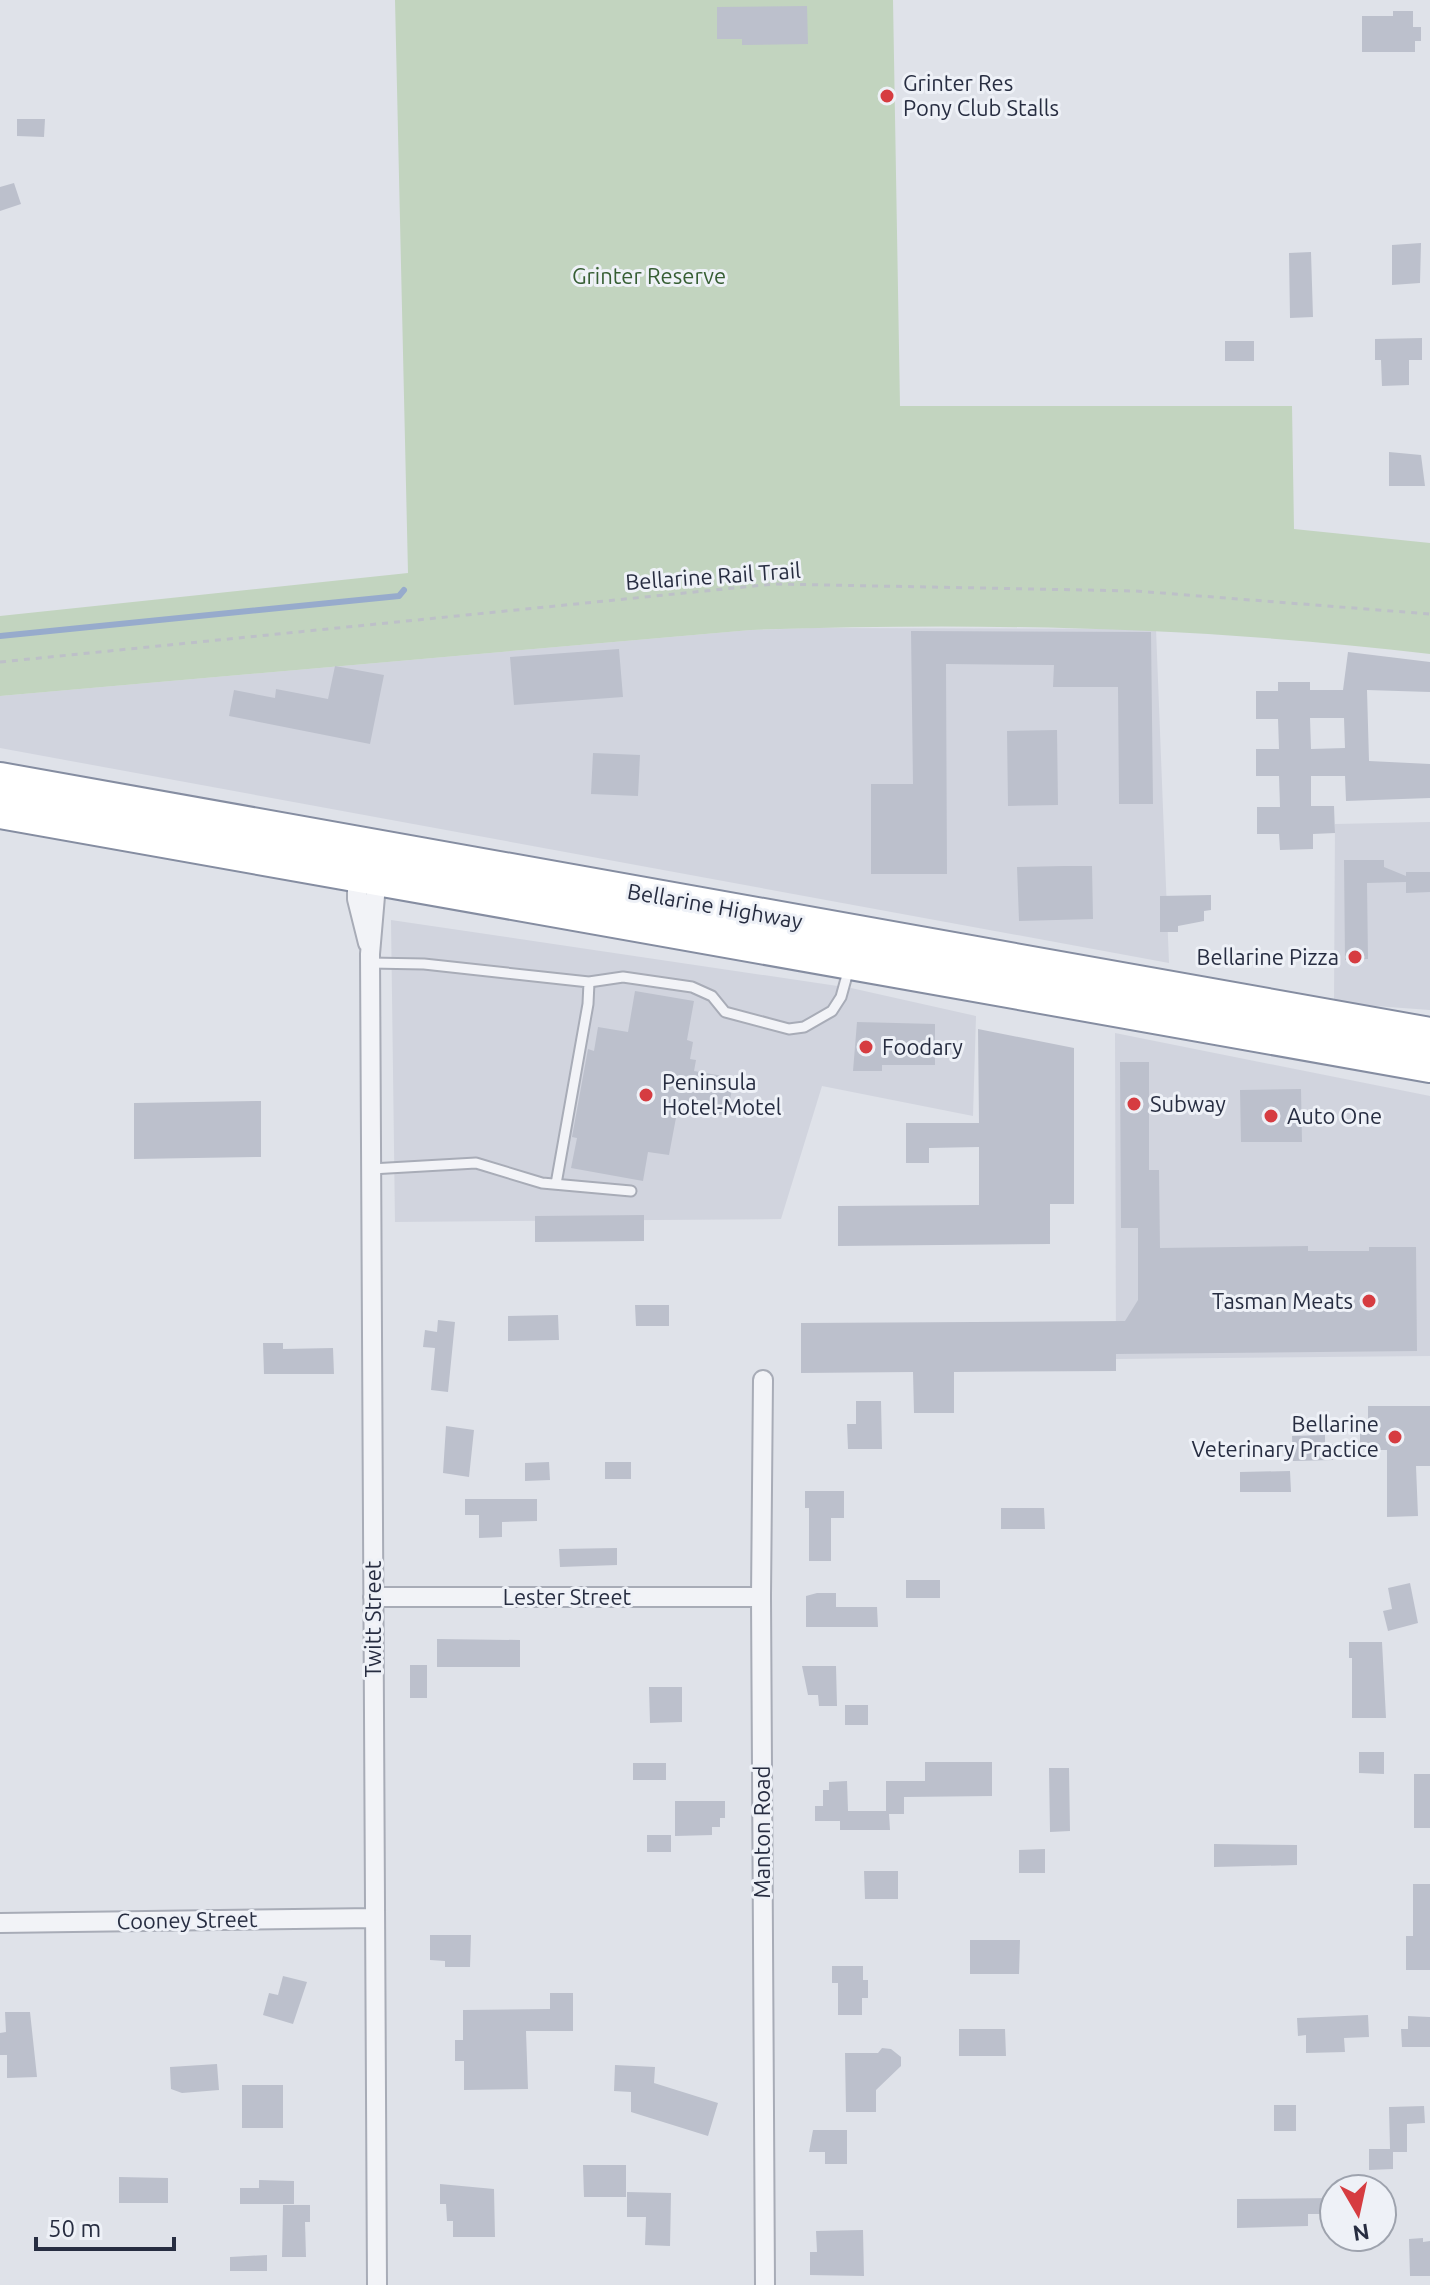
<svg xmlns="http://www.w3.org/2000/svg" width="1430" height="2285" viewBox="0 0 1430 2285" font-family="Ubuntu,sans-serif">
<rect width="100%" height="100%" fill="#dfe2e9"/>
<path fill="#d1d4de" d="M811 628 1156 629 1169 963 0 748V696L751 630Z
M1430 822V1010L1334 1003 1335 824Z
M391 920 851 988 976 1016 973 1116 822 1086 781 1219 395 1222Z
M1115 1033 1430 1096V1356L1116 1359Z"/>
<path fill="#c2d4bf" d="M395 0H893L900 406H1292L1294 529 1430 543V654C1205 627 978 622 751 630L0 696V616L408 573Z"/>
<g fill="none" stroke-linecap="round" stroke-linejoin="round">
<path stroke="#97abcc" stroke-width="6" d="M0 636 399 596 404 590"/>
</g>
<path fill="#bcc0cc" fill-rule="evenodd" d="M807 6 808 44 742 45V39H717V7Z
M1393 11H1413V27H1421V41H1415V52H1362V16H1393Z
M17 119H45L44 137 17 136Z
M14 183 21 204 0 211V187Z
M1421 243 1420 283 1392 285V245Z
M1311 252 1313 317 1290 318 1289 253Z
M1422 338V360H1409V385L1382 386 1381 360H1375V339Z
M1225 341H1254V361H1225Z
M1389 452 1421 455 1425 486H1389Z
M911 631 1151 632 1153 804H1119L1118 687H1053L1054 665 946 664 947 874H871V784H913Z
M619 649 623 697 514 705 510 657Z
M1348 652 1430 662V692L1367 690 1369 761 1430 764V798L1346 801 1345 776H1311V806H1334L1335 833 1313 834V849L1280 850 1279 834H1257V807H1280L1279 776H1256V749H1279L1278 719H1256V691H1278V682H1310V690H1343ZM1310 718H1344L1345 748 1311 749Z
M335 666 384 675 370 744 229 716 234 690 275 698 276 689 328 699Z
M1057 730 1058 805 1008 806 1007 731Z
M593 753 640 755 638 796 591 794Z
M1344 860H1384V867L1406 876V872H1430V892L1406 893V882L1367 883 1368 959 1345 960Z
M1064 866H1092L1093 919 1019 921 1017 867Z
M1211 895V910L1204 911V921L1178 926V932H1160V896Z
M635 991 694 1001 687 1040 693 1042 690 1059 696 1060 694 1071 734 1078 727 1116 678 1107 669 1155 648 1152 643 1181 571 1168 577 1138 572 1137 588 1049 594 1051 598 1027 628 1032Z
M857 1022 935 1024V1065H882V1071H853Z
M978 1029 1074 1048V1204H1050V1244L838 1246V1206L979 1205V1147L929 1148V1163H906V1123H979Z
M1120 1062H1149V1170H1159L1160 1248 1308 1246V1251H1369V1247H1416L1417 1351 1116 1354V1371L954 1372V1413H914L913 1372 801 1373V1323L1125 1321 1138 1300V1228H1121Z
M1301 1089 1302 1142H1241L1240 1090Z
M261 1101V1157L134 1159V1103Z
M644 1215V1241L535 1242V1216Z
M635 1305H669V1326H636Z
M558 1315 559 1340 508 1341V1316Z
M438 1320 455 1322 448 1392 431 1390 435 1348 423 1347 425 1330 437 1332Z
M263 1343H283V1349L333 1348 334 1374H264Z
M856 1401H881L882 1449H848L847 1424H856Z
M1368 1406H1430V1466H1416L1418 1516 1387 1517V1450H1360V1425H1368Z
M446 1426 474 1430 469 1477 443 1473Z
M1325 1435V1444H1333V1460L1293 1461 1292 1436Z
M549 1462 550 1480 525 1481V1463Z
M605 1462H631V1479H605Z
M1290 1471 1291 1492H1240V1472Z
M805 1491H844V1518H831V1561H809V1508H805Z
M465 1499H537V1521L502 1522V1537L479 1538V1515H465Z
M1001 1508H1044L1045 1529H1001Z
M617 1548V1565L560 1567 559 1549Z
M906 1580H940V1598H906Z
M1410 1583 1418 1623 1388 1631 1383 1611 1392 1609 1388 1588Z
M817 1593H836V1607H877L878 1627H806V1596Z
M437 1639 520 1640V1667H437Z
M1349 1642H1382L1386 1718H1352V1658H1349Z
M410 1665H427V1698H410Z
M802 1666H836L837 1706H819L818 1695H808Z
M649 1687H682V1722L650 1723Z
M845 1705H868V1725H845Z
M1359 1752H1384V1774L1359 1773Z
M925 1762H992V1796L904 1797V1814H889L890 1830H840V1821H815V1806H823V1790H829V1782L847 1781 848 1811H886V1781H925Z
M633 1763H666V1780H633Z
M1049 1768H1069L1070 1831 1050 1832Z
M1414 1774H1430V1828H1414Z
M675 1801H725V1818H720V1827H712V1835L675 1836Z
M647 1835H671V1852H647Z
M1214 1844 1297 1845V1865L1214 1867Z
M1045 1849V1873H1019V1850Z
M864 1871H898V1899H865Z
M1413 1884H1430V1970H1406V1936H1413Z
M430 1935H471L470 1967H445V1961L430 1960Z
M970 1940H1020L1019 1974H970Z
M832 1966H863V1980H868V1998H862V2015H838V1983H832Z
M283 1976 307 1982 293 2024 263 2015 269 1993 278 1995Z
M550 1993H573V2031H526L528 2089 464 2090V2061H455V2040H463V2010L550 2009Z
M5 2012H30L37 2077 7 2078V2055H0V2033L6 2032Z
M1368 2015 1369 2037 1344 2038 1345 2052 1306 2053V2035L1298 2036 1297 2018Z
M1408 2016 1430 2017V2047H1402L1401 2029H1408Z
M959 2029H1005L1006 2056H959Z
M882 2048 891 2049 901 2057V2066L876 2090V2112H846L845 2053H878Z
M217 2064 219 2090 182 2093 171 2089 170 2067Z
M615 2065 655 2067 654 2083 718 2103 708 2136 631 2112V2092L614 2091Z
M242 2085H283V2128H242Z
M1274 2105H1296V2131H1274Z
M1424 2106 1425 2123 1407 2124V2152H1393V2169L1369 2170V2149H1390L1389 2107Z
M813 2130H847V2164H825V2152H809Z
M583 2165H626V2197H584Z
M119 2177 168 2178V2203H119Z
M259 2180 294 2181V2204H240V2188H259Z
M440 2184 494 2189 495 2237H453V2221H447L446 2204H440Z
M627 2192 671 2193 670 2246 645 2245 646 2217H627Z
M1334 2198V2214H1308V2226L1237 2228V2199Z
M283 2205H310V2222H305L306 2257H282Z
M863 2230 864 2276 810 2275V2252H817L816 2231Z
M1423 2238V2242L1430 2241V2276H1410L1409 2239Z
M267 2255V2271H230V2257Z"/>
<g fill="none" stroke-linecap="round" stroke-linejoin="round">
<defs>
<path id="lane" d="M370 963 424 964 589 982 623 977 692 987 712 996 725 1012 789 1029 804 1027 832 1011 841 997 849 968
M371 1169 476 1163 542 1183 631 1191
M556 1184 588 1004 589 982"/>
<path id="street" d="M357 871V899L368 943
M763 1380 761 1597 765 2285
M373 1597H761
M0 1923 375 1918
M377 2285 370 954 377 873"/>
<path id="highway" d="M0 780 1430 1035
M0 811 1430 1065"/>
</defs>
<use href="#lane" stroke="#a8acb7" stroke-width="13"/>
<use href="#street" stroke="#a8acb7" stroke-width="22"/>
<use href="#highway" stroke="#858da1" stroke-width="38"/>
<path stroke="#bdc0c8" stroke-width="3" stroke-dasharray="6 6" stroke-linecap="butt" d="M0 662 774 584 1136 591 1430 614"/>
<use href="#lane" stroke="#f2f3f7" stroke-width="9"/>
<use href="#street" stroke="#f2f3f7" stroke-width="18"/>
<use href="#highway" stroke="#fff" stroke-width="34"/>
</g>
<g fill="#d63c41" stroke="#eef1f7" stroke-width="3">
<circle cx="887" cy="96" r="8"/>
<circle cx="1355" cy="957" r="8"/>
<circle cx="866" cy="1047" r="8"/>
<circle cx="646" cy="1095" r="8"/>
<circle cx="1134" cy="1104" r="8"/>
<circle cx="1271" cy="1116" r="8"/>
<circle cx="1369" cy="1301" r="8"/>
<circle cx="1395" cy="1437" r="8"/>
</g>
<g text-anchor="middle" stroke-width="6" stroke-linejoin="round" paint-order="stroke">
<g font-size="22" fill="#272d41" stroke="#eef1f7" text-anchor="start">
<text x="903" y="91">Grinter Res<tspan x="903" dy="25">Pony Club Stalls</tspan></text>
<text x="1339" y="965" text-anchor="end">Bellarine Pizza</text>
<text x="882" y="1055">Foodary</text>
<text x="662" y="1090">Peninsula<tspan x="662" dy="25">Hotel-Motel</tspan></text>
<text x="1150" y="1112">Subway</text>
<text x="1287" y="1124">Auto One</text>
<text x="1353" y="1309" text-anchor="end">Tasman Meats</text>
<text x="1379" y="1432" text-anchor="end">Bellarine<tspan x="1379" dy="25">Veterinary Practice</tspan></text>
</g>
<g font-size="22" fill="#365e33" stroke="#eef1f7">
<text x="649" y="284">Grinter Reserve</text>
</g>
<g font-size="22" fill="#272d41" stroke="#eef1f7">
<text transform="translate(713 576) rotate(-4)" y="8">Bellarine Rail Trail</text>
<text transform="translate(715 906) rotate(10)" y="8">Bellarine Highway</text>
<text x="567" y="1605">Lester Street</text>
<text transform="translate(373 1619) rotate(-90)" y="8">Twitt Street</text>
<text transform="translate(762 1832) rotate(-90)" y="8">Manton Road</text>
<text transform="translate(187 1920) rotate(-1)" y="8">Cooney Street</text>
</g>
</g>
<g transform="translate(1358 2213) rotate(171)"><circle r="38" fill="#eef1f7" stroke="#9ea3ae" stroke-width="2"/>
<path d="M0-6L14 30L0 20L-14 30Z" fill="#d63c41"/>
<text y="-12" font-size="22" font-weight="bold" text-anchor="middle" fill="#272d41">N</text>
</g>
<path d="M36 2237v12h138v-12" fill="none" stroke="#272d41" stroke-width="4"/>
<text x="48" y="2237" font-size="24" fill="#272d41" stroke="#eef1f7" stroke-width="6" paint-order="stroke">50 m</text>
</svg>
